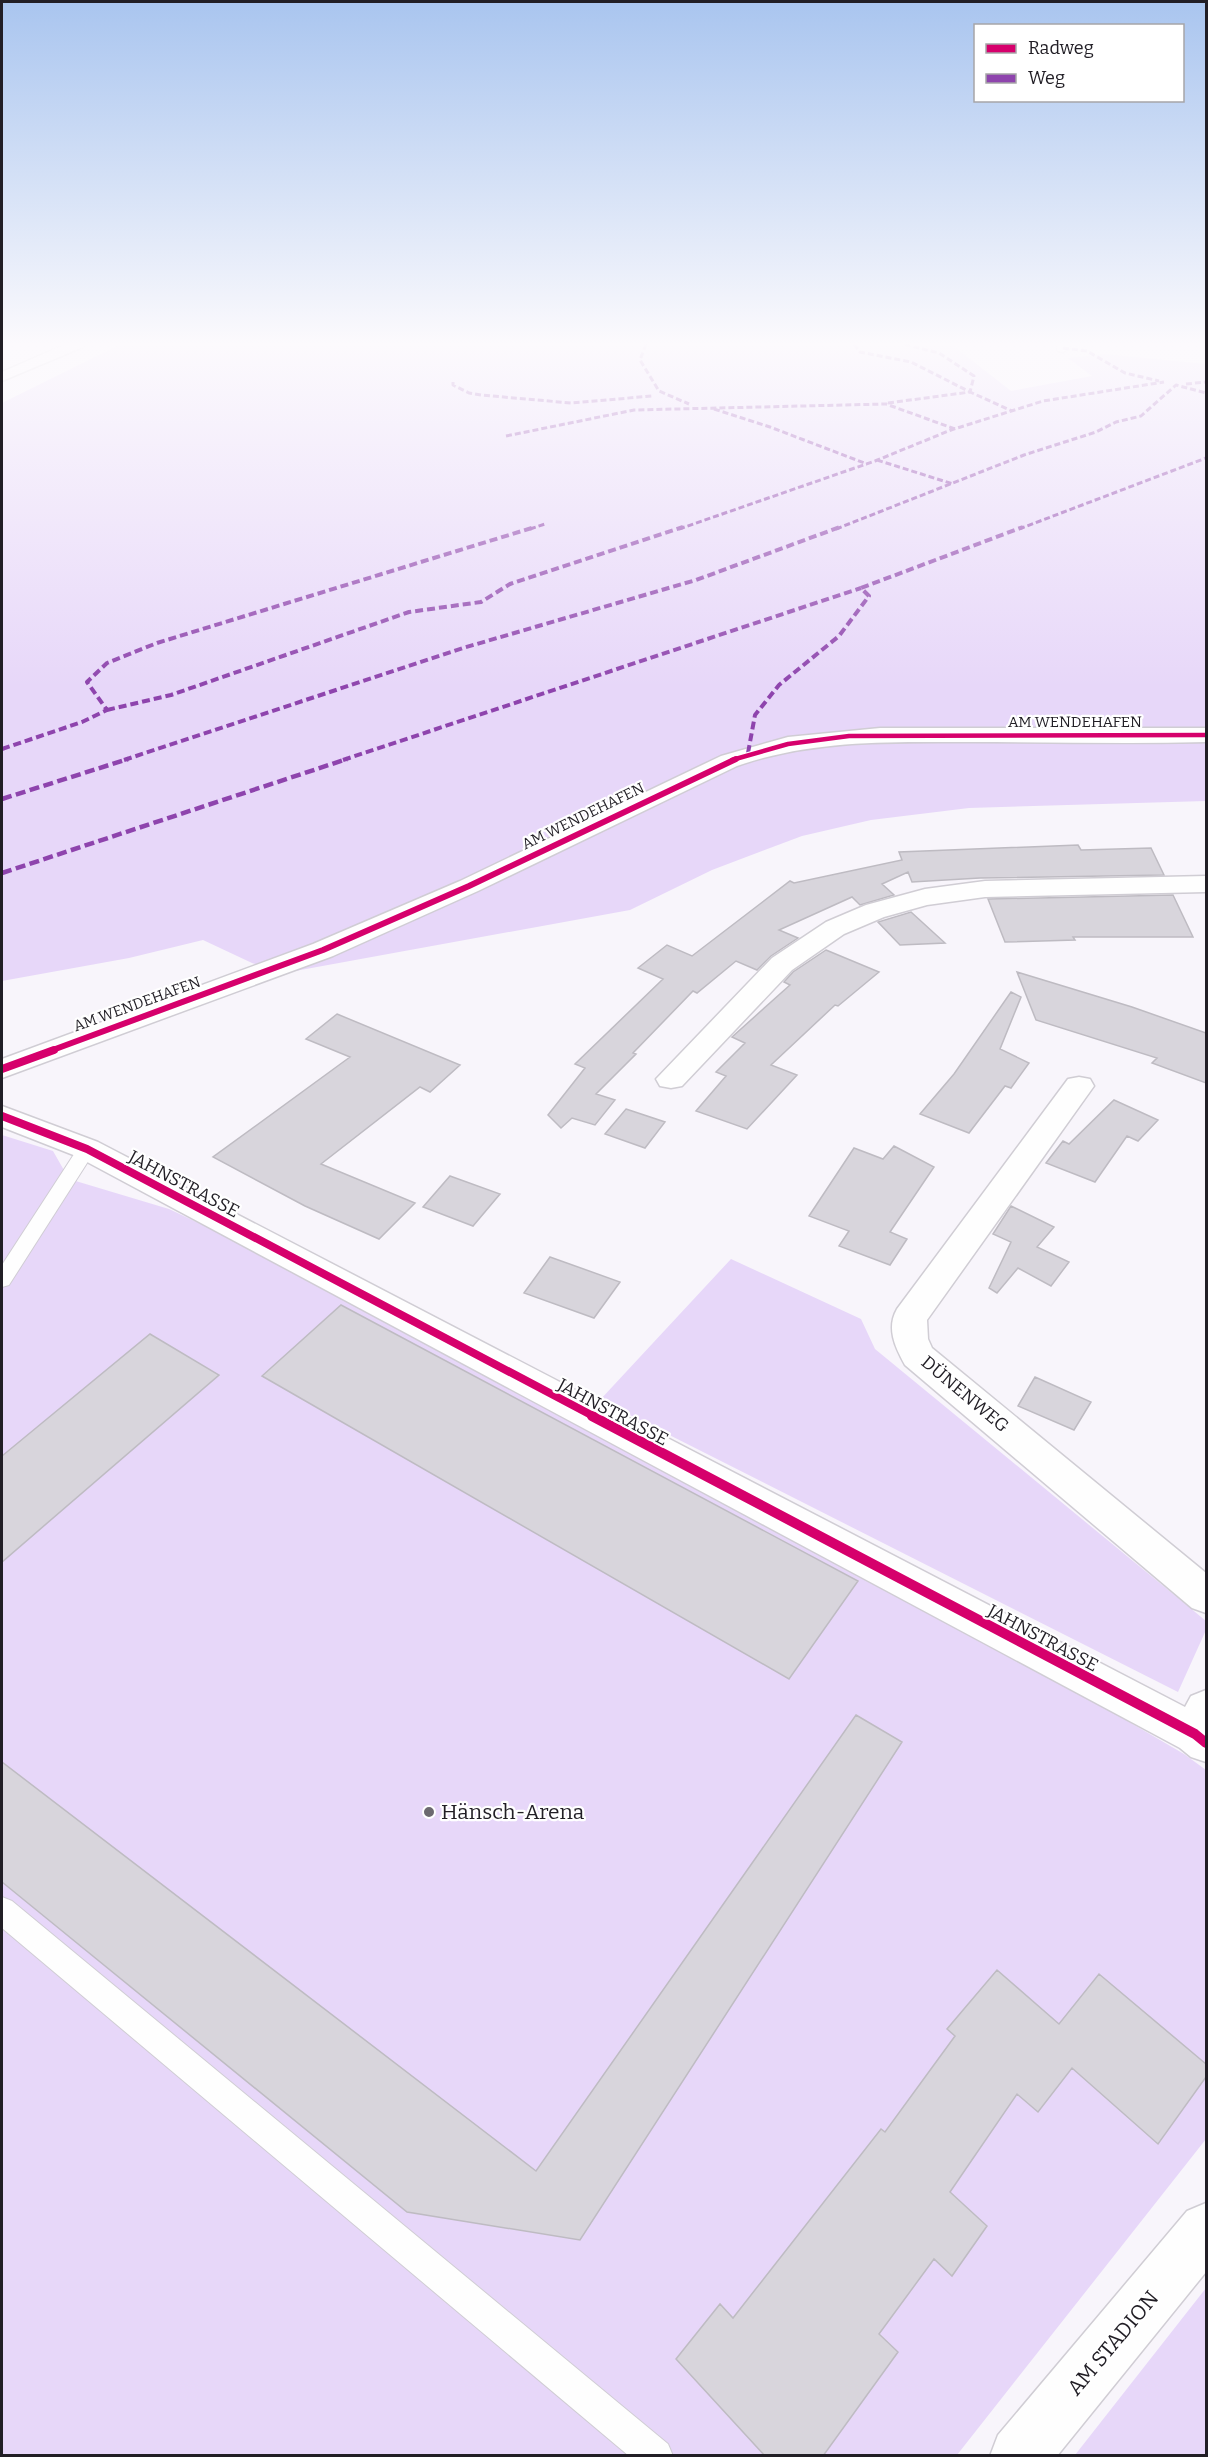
<svg xmlns="http://www.w3.org/2000/svg" width="1208" height="2457" viewBox="0 0 1208 2457" font-family="Bitter,serif">
<rect width="100%" height="100%" fill="#f8f5fb"/>
<path fill="#e7d7f9" d="M121 344H951L1011 391 1092 376 1068 358 1104 354 1206 364V801L969 808 871 820 802 836 712 870 630 910 295 971 274 970 252 963 203 940 129 958 2 981V403Z
M2 1135 53 1151 69 1179 169 1209 245 1245 992 1642 1184 1754 1206 1770V2139L957 2455H2Z
M731 1259 861 1319 875 1349 1206 1621V1630L1178 1692 600 1400Z
M1206 2288V2455H1075Z"/>
<path fill="#d8d5dc" stroke="#bebbc2" stroke-width="1.5" d="M1078 845 1081 850 1151 848 1164 875 980 878 912 882 908 872 882 884 894 895 860 905 852 897 779 930 798 938 771 956 757 970 736 961 697 993 693 991 633 1053 636 1054 596 1094 615 1100 595 1125 572 1118 561 1128 548 1115 585 1068 575 1064 663 979 638 968 667 945 692 956 790 881 794 883 902 860 899 852Z
M1173 895 1193 937H1073L1075 940 1005 942 988 899Z
M911 912 945 943 900 945 878 922Z
M826 950 879 972 838 1006 835 1005 771 1065 797 1075 747 1129 696 1111 726 1076 716 1072 745 1043 732 1037 790 985 784 982 793 972Z
M1017 972 1132 1007 1206 1033V1083L1152 1063 1157 1058 1036 1020Z
M1011 992 1021 997 1000 1049 1029 1063 1011 1088 1005 1086 969 1133 920 1114 954 1074Z
M337 1014 460 1065 430 1092 420 1087 321 1164 415 1203 379 1239 305 1206 213 1157 350 1057 306 1039Z
M1114 1100 1158 1120 1138 1141 1127 1136 1095 1182 1046 1163 1063 1141 1069 1144Z
M626 1109 665 1122 645 1148 605 1134Z
M894 1146 934 1167 890 1232 907 1239 890 1265 839 1246 849 1231 809 1216 854 1148 883 1159Z
M450 1176 500 1194 473 1226 423 1207Z
M1011 1206 1054 1227 1037 1247 1069 1262 1051 1286 1018 1268 997 1293 989 1288 1011 1242 993 1234Z
M550 1257 620 1282 594 1318 524 1293Z
M341 1305 858 1581 789 1679 262 1376Z
M150 1334 219 1375 2 1562V1456Z
M1035 1377 1091 1402 1074 1430 1018 1406Z
M856 1715 902 1742 580 2240 407 2212 2 1882V1762L536 2171Z
M997 1970 1059 2024 1099 1974 1206 2064V2077L1158 2144 1072 2068 1038 2112 1017 2094 950 2192 987 2226 952 2276 934 2259 879 2334 898 2352 823 2456H765L676 2359 720 2304 733 2318 881 2129 885 2132 955 2036 947 2029Z"/>
<g fill="none" stroke-linecap="round" stroke-linejoin="round">
<defs>
<path id="service" d="M87 1143 94 1145 96 1149 9 1285 2 1287V1265L80 1145Z
M2 1897 12 1901 668 2444 673 2456H629L2 1928Z"/>
<path id="minor" d="M1056 344H1070V348L1063 352 1058 351Z
M880 728H1206V742C1129 744 1051 742 973 742 893 742 814 739 737 766L478 891 333 956 2 1078V1059L313 944 460 881 721 756 788 737Z
M1206 876V892L985 897 927 905 884 917 844 934 792 970 682 1086 671 1088 660 1086 656 1079 772 958 826 922 866 905 925 889 985 881Z
M1079 1077 1090 1079 1094 1086 927 1320 928 1339 932 1348 1206 1573V1613L1192 1608 905 1365C895 1347 886 1328 897 1309L1068 1079Z
M2 1106 98 1142 1185 1707 1191 1696 1206 1690V1762L1191 1757 1180 1748 76 1156 2 1127Z
M1206 2203V2272L1057 2456H990L998 2435 1187 2211Z"/>
<path id="primary" d="M66 344H85L83 347 2 381V372Z"/>
</defs>
<use href="#service" stroke="#d0cdd4" stroke-width="2"/>
<use href="#minor" stroke="#d0cdd4" stroke-width="3"/>
<use href="#primary" stroke="#d0cdd4" stroke-width="3"/>
<use href="#service" fill="#fefefe" fill-rule="evenodd"/>
<use href="#minor" fill="#fefefe" fill-rule="evenodd"/>
<use href="#primary" fill="#fefefe" fill-rule="evenodd"/>
<path stroke="#8e44ad" stroke-width="3" stroke-dasharray="6 3" stroke-linecap="butt" d="M646 344 640 360 659 391 689 404
M854 344 860 352 911 362 970 392 974 376 939 353 903 344
M1063 348 1087 351 1125 373 1159 381
M453 382V385L469 393 481 395 571 403 652 396
M1186 384 1206 382
M888 403 970 392 1012 411
M714 409 770 427 867 464
M506 436 634 410 886 404 955 429
M877 460 953 484
M530 529 545 524
M679 529 875 461 951 430 1043 401 1164 382
M836 529 1024 455 1096 432 1116 422 1141 416 1176 385 1206 393
M1019 529 1206 458"/>
<path stroke="#8e44ad" stroke-width="4" stroke-dasharray="8 4" stroke-linecap="butt" d="M107 710 171 695 409 612 481 602 510 584 683 527
M2 749 82 722 107 710 87 682 107 663 157 643 535 527
M748 753 755 715 779 685 839 636 869 596 861 588 1023 527
M124 760 463 648 696 580 840 527
M343 760 861 588"/>
<path stroke="#8e44ad" stroke-width="4.5" stroke-dasharray="10 4.5" stroke-linecap="butt" d="M2 799 128 759
M2 873 347 759"/>
<defs>
<path id="cycleway-far3" d="M732 760 788 744 849 736 1206 735"/>
<path id="cycleway-far2" d="M50 1051 323 950 469 886 736 759"/>
<path id="cycleway-far1" d="M2 1069 54 1050
M2 1116 87 1149 595 1417"/>
<path id="cycleway" d="M592 1416 1195 1734 1206 1743"/>
</defs>
<use href="#cycleway-far3" stroke="#fff" stroke-width="7"/>
<use href="#cycleway-far2" stroke="#fff" stroke-width="9"/>
<use href="#cycleway-far1" stroke="#fff" stroke-width="11"/>
<use href="#cycleway" stroke="#fff" stroke-width="14"/>
<use href="#cycleway-far3" stroke="#d6006c" stroke-width="4.5"/>
<use href="#cycleway-far2" stroke="#d6006c" stroke-width="6"/>
<use href="#cycleway-far1" stroke="#d6006c" stroke-width="8"/>
<use href="#cycleway" stroke="#d6006c" stroke-width="10"/>
</g>
<linearGradient id="sky" x2="0" y2="1"><stop stop-color="#a9c5ef"/><stop offset="0.5" stop-color="#fcfafd"/><stop offset="1" stop-color="#fcfafd" stop-opacity="0"/></linearGradient>
<rect width="1208" height="688" fill="url(#sky)"/>
<circle fill="#6c6970" stroke="#fff" stroke-width="2" cx="429" cy="1812" r="6"/>
<g text-anchor="middle" stroke-width="4.5" stroke-linejoin="round" paint-order="stroke">
<g font-size="15" fill="#211e25" stroke="#fff">
<text x="1075" y="727">AM WENDEHAFEN</text>
<text transform="translate(583 816) rotate(-26)" y="5">AM WENDEHAFEN</text>
<text transform="translate(137 1004) rotate(-20)" y="5">AM WENDEHAFEN</text>
</g>
<g font-size="18" fill="#211e25" stroke="#fff">
<text transform="translate(184 1184) rotate(28)" y="6">JAHNSTRASSE</text>
<text transform="translate(965 1394) rotate(40)" y="6">DÜNENWEG</text>
<text transform="translate(613 1412) rotate(28)" y="6">JAHNSTRASSE</text>
<text transform="translate(1043 1638) rotate(28)" y="6">JAHNSTRASSE</text>
</g>
<g font-size="21" fill="#211e25" stroke="#fff" text-anchor="start">
<text x="441" y="1819">Hänsch-Arena</text>
</g>
<g font-size="21" fill="#211e25" stroke="#fff">
<text transform="translate(1113 2343) rotate(-50)" y="7">AM STADION</text>
</g>
</g>
<rect width="1208" height="2457" fill="none" stroke="#211e25" stroke-width="6"/>
<rect x="974" y="24" width="210" height="78" fill="#ffffff" stroke="#a6a5a8" stroke-width="1.5"/>
<rect x="986" y="44" width="30" height="9" fill="#d6006c" stroke="#a6a5a8" stroke-width="1.5"/>
<text x="1028" y="54" font-size="18" fill="#211e25">Radweg</text>
<rect x="986" y="74" width="30" height="9" fill="#8e44ad" stroke="#a6a5a8" stroke-width="1.5"/>
<text x="1028" y="84" font-size="18" fill="#211e25">Weg</text>
</svg>
